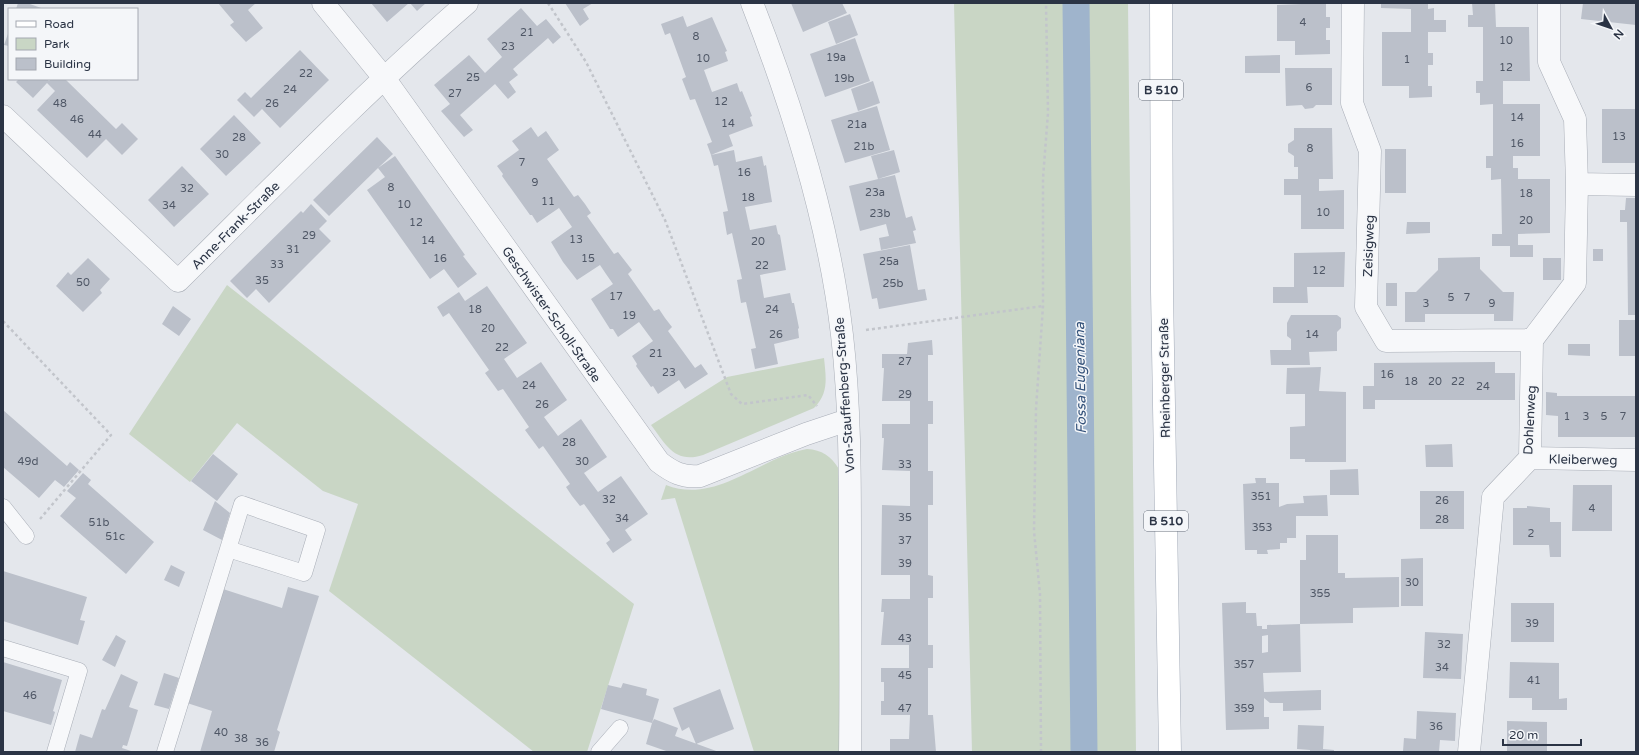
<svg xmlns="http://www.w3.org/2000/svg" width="1639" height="755" viewBox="0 0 1639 755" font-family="'Varela Round',sans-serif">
<rect width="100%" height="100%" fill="#e4e7ec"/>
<path fill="#c9d6c5" d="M954 3H1128L1136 752H972Z
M227 285 634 604 587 752H534L329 591 358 504 323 491 237 423 190 482 129 434Z
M824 358C826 378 829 393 814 408L703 455C675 464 666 445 651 425L727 377Z
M807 449C822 450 831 456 839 469L840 752H754L675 498 661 500 666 485C716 505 760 457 807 449Z"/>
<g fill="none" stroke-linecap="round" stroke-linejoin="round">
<path stroke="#9fb4cc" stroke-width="27" d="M1076 3 1084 752"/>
</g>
<path fill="#bbc0ca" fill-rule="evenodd" d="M18 3H27L44 9H16Z
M218 3H256L248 10 263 28 246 42 230 25 234 22Z
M371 3H409L387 22Z
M410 3H426L417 11Z
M565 3H593L583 9 589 19 580 26Z
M791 3H842L847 13 803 32Z
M1326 3V17H1330V28H1326V40H1330V54L1295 55V41H1277V5Z
M1381 3H1428V9L1434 8V20H1446V32H1428V53H1433V65H1428V86H1432V97L1409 98V86H1382V32H1411V9L1381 8Z
M1472 3H1495L1496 27H1529L1530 81H1503V104H1540V156H1513V168H1518V179H1550V233L1518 234V245H1533V257H1510V246H1492V234H1502L1501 179 1491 180V168H1486V156H1493V104L1480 105V93H1476V81H1483V27H1468V15H1473Z
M1583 3H1636V25L1581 19Z
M521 8 537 26 546 19 561 37 553 44 548 38 513 69 518 75 509 82 516 92 508 99 495 84 460 115 473 130 464 137 441 111 450 104 434 85 469 55 485 73 502 57 487 39Z
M850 14 858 35 836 44 828 22Z
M683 16 687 27 712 17 727 51 725 52 728 61 704 70 712 92 737 83 740 92 742 91 752 116 750 117 753 126 729 135 733 146 711 155 707 144 712 142 695 99 690 100 682 79 686 77 670 33 665 35 661 24Z
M9 31V46L4 45Z
M855 38 870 81 825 97 810 54Z
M300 50 329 80 280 128 262 109 254 117 237 100 245 92 251 98Z
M1280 55V73H1245V56Z
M1285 68H1332V105H1316L1313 108 1305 109 1302 105 1286 106Z
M19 79H47L49 81 51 79H65L116 129 122 123 138 139 122 155 106 139 87 158 37 110 55 91 47 83 33 98 16 82Z
M873 81 880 103 858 111 851 89Z
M877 106 890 150 845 163 831 120Z
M1602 109H1636V163H1602Z
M234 115 261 143 226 176 200 149Z
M531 127 538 137 546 131 559 150 547 159 574 197 578 195 585 204 591 213 587 216 614 254 618 252 632 270 628 274 654 311 659 309 665 318 672 327 668 331 695 368 701 364 708 374 685 389 679 380 658 394 653 386 651 387 636 366 637 364 632 356 653 341 639 322 618 337 613 329H610L591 299 613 284 606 274 600 265 577 280 563 262 551 242 572 227 559 208 537 223 532 215H530L502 176 503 174 497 166 519 150 512 141Z
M1294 128H1332L1333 179H1319V191L1344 190V229H1301V195H1284V179H1298V167H1294V156L1288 152V144L1294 140Z
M377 137 393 154 378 168 395 156 465 255 463 256 477 274 458 288 444 269 430 279 367 190 385 177 378 168 329 216 313 200Z
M1385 149H1406V193H1385Z
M734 150 736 162 762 156 764 166 766 165 772 202 745 207 750 230 776 225 778 234 780 235 786 270 760 275 764 298 790 293 792 303H794L799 328 798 329 799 338 774 344 778 364 755 369 751 349 756 348 746 302 741 303 737 280 742 279 732 233 727 235 723 212 728 211 718 165 714 166 711 155Z
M894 150 900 172 878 179 871 156Z
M182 166 209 194 174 227 148 200Z
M895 175 906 218 912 216 916 230 913 231 916 243 881 250 879 238 889 236 886 224 860 231 849 186Z
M1626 198H1636V315H1628L1627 222H1620V210H1625Z
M311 204 327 221 319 229 331 241 269 303 256 289 247 298 230 281 301 211 303 213Z
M1407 222H1430V233L1406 234Z
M910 245 918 290 925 289 927 300 879 309 877 298 872 299 863 254Z
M1593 249H1603V261H1593Z
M1345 252 1344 287H1307L1308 303H1273V287H1294V253Z
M1480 257V269L1503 292H1514L1513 321H1494V314H1425V322H1405V292H1416L1438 270V258Z
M88 258 110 279 100 290 102 293 83 312 56 286 68 272 71 275Z
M1543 258H1561V280H1543Z
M1386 283H1397V306H1386Z
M487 286 527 343 504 359 517 378 541 362 567 400 544 417 558 436 581 419 607 457 584 473 598 492 621 476 648 514 625 530 632 540 613 553 606 543 610 540 584 504 580 506 572 496 566 487 570 484 543 446 539 449 525 430 529 427 503 389 498 391 485 373 489 370 449 313 443 317 437 307 459 292 465 301Z
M173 306 191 319 179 336 162 324Z
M1291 315H1337L1341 318V328L1337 332V351L1309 352 1310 365H1271L1270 350H1291V339L1287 336V323Z
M1619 320H1636V356H1619Z
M932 340 933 355H928V401H933V424H928V471H933V505H928V575L933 576V598H928V645H933V668H928V715H933L936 752H890V739H909L910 715H881V701H884V682H881V668H909V645H881L884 612H881L882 599H910V575H881L882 505 910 506V471L882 470 884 438H882V424H910V401H882L884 368H882V354H907L908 343Z
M1568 344H1590V356L1568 355Z
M1495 362V373H1515V400H1375V409H1363V386H1374V363Z
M1321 367 1319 391 1346 392V462H1305V459H1290V427L1305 426V394H1286L1287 368Z
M1546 392 1557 393V396H1636V437H1558V416L1546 415Z
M3 410 67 466 70 462 79 470 64 487 55 480 39 498 3 467Z
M1452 444 1453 467H1426L1425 445Z
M213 454 238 474 217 501 191 481Z
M1358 469 1359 495H1330V470Z
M83 473 91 480 88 484 154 542 126 574 60 516 76 498 67 491Z
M1255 478H1266V483H1279V507L1287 504 1304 503 1303 496 1327 495 1328 516H1296V538H1287V543H1280V549L1267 550 1268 554H1257V550H1245L1243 484 1256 483Z
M1573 485H1612V531H1572Z
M1420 491H1464V529H1420Z
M215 501 230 513 222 540 203 530Z
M1527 506 1550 508V522H1561V557H1550L1549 545H1513V508H1527Z
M1306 535H1338V573H1345V578L1399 577V607L1353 608V623L1300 624V560H1306Z
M1423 558V606H1401V559Z
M171 565 185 572 179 587 164 580Z
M3 571 87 597 80 620 85 621 78 645 3 621Z
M288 587 319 596 277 730 280 732 274 752H200L212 711 187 703 223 589 282 608Z
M1246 602V613H1256L1257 626H1262V629H1267V625L1300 624 1301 672 1263 673 1264 692 1321 690V710L1283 711V703H1270L1264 698V717H1269V729L1226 730 1222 603ZM1268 635V652L1262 653V636Z
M1511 603H1554V642H1511Z
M1425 632 1463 634 1461 679 1423 678Z
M116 635 126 641 115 667 102 660Z
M3 662 62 680 53 711 55 712 51 725 3 711Z
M1510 662 1559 663V699L1567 698V710H1532V698H1509Z
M164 673 179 678 169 709 154 705Z
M121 674 138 682 129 707 138 710 127 746 123 745 122 748 134 752H75L80 734 92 738 102 709 105 710Z
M623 683 647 689 646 695 659 699 652 723 654 719 678 728 675 736 719 752H669L646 744 652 723 601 709 608 685 621 688Z
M720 689 734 729 696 744 689 727 682 731 673 708Z
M1417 711 1456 713 1455 741 1440 740 1439 752 1403 751 1404 738 1416 739Z
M1507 721 1547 722V752H1507Z
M1298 725 1324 726 1323 749 1334 750V752H1310V750L1297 749Z"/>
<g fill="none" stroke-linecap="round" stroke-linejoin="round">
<defs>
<path id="lane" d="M3 507 26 536
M3 648 79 671 55 752
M165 752 242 504 317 530 304 573 228 549
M599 752 620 728"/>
<path id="street" d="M323 3 384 78 659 462C672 472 683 478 700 476L806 434 848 420
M752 3C793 108 829 222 842 335 850 404 850 475 850 545 850 614 851 683 850 752
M1353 3 1352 103 1370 151 1366 307 1386 341 1532 340
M3 116 178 281C273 187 366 91 467 3
M1577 184 1636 185
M1530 458 1636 460
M1469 752 1493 497 1530 458 1532 340 1575 283 1577 184 1575 119 1549 62V3"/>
<path id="primary" d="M1161 3 1162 291 1170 752"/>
</defs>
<use href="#lane" stroke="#a9aeb7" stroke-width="17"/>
<use href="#street" stroke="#a9aeb7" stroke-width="23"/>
<use href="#primary" stroke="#a3abb8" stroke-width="23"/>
<path stroke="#c2c5cb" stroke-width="2.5" stroke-dasharray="3 3" stroke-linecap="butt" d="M548 3 586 62 665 220 731 394 742 404 808 395 817 406
M3 321 111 435 40 519
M866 330 1043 306
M1041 752 1040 594 1034 531 1036 409 1043 306V178L1048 113 1046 3"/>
<use href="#lane" stroke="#f7f8fa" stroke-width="16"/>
<use href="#street" stroke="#f7f8fa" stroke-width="22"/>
<use href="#primary" stroke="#fff" stroke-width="22"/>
</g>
<g text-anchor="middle" stroke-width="3" stroke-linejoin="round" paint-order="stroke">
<g font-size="11" fill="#4f5766">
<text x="1303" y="26">4</text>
<text x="527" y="36">21</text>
<text x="696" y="40">8</text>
<text x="1506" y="44">10</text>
<text x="508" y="50">23</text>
<text x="836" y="61">19a</text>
<text x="703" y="62">10</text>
<text x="1407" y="63">1</text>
<text x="1506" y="71">12</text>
<text x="306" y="77">22</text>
<text x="473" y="81">25</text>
<text x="844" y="82">19b</text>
<text x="1309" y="91">6</text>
<text x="290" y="93">24</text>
<text x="455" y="97">27</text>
<text x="721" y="105">12</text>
<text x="60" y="107">48</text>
<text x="272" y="107">26</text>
<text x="1517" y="121">14</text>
<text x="77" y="123">46</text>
<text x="728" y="127">14</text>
<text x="857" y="128">21a</text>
<text x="95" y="138">44</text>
<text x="1619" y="140">13</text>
<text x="239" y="141">28</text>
<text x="1517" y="147">16</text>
<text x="864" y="150">21b</text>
<text x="1310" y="152">8</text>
<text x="222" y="158">30</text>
<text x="522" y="166">7</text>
<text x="744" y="176">16</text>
<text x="535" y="186">9</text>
<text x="391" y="191">8</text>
<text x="187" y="192">32</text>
<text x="875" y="196">23a</text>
<text x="1526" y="197">18</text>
<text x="748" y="201">18</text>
<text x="548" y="205">11</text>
<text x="404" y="208">10</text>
<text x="169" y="209">34</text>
<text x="1323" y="216">10</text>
<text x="880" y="217">23b</text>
<text x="1526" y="224">20</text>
<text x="416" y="226">12</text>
<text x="309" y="239">29</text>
<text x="576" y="243">13</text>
<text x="428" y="244">14</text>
<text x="758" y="245">20</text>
<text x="293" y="253">31</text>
<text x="440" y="262">16</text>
<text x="588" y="262">15</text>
<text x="889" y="265">25a</text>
<text x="277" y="268">33</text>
<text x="762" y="269">22</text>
<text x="1319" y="274">12</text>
<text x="262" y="284">35</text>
<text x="83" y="286">50</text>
<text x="893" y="287">25b</text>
<text x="616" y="300">17</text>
<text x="1451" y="301">5</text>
<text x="1467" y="301">7</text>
<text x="1426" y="307">3</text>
<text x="1492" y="307">9</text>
<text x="475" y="313">18</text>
<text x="772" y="313">24</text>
<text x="629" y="319">19</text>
<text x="488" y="332">20</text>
<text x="776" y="338">26</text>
<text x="1312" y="338">14</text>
<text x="502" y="351">22</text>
<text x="656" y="357">21</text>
<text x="905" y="365">27</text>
<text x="669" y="376">23</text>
<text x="1387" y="378">16</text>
<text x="1411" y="385">18</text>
<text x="1435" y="385">20</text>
<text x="1458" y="385">22</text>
<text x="529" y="389">24</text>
<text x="1483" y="390">24</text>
<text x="905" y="398">29</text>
<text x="542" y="408">26</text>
<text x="1567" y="420">1</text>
<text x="1586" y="420">3</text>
<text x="1604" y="420">5</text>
<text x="1623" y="420">7</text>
<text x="569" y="446">28</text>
<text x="28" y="465">49d</text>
<text x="582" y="465">30</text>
<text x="905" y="468">33</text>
<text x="1261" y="500">351</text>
<text x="609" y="503">32</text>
<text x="1442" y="504">26</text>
<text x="1592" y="512">4</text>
<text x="905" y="521">35</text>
<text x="622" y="522">34</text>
<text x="1442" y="523">28</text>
<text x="99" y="526">51b</text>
<text x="1262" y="531">353</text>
<text x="1531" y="537">2</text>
<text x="115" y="540">51c</text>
<text x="905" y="544">37</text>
<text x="905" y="567">39</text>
<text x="1412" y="586">30</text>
<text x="1320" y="597">355</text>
<text x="1532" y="627">39</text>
<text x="905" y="642">43</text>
<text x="1444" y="648">32</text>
<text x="1244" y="668">357</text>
<text x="1442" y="671">34</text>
<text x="905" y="679">45</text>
<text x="1534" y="684">41</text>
<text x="30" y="699">46</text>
<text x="905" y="712">47</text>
<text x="1244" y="712">359</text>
<text x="1436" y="730">36</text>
<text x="221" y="736">40</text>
<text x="241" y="742">38</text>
<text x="262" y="746">36</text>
</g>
<g fill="#f4f6f9" stroke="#676e7b" stroke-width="1">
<rect x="1139" y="80" width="44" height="20" rx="3"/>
<rect x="1144" y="511" width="44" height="20" rx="3"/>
</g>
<g font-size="12" font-weight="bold" fill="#2b3445">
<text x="1161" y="94">B 510</text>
<text x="1166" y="525">B 510</text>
</g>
<g font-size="13" fill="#2b3445" stroke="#f4f6f9">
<text transform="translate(235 225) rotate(-45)" y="5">Anne-Frank-Straße</text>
<text transform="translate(1368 246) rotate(-88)" y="5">Zeisigweg</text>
<text transform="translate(552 314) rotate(55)" y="5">Geschwister-Scholl-Straße</text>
<text transform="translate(1164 378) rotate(-91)" y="5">Rheinberger Straße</text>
<text transform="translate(844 395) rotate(-94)" y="5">Von-Stauffenberg-Straße</text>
<text transform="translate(1529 420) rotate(-87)" y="5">Dohlenweg</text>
<text transform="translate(1583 459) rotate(1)" y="5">Kleiberweg</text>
</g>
<g font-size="14" font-style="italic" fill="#34527a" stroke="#f4f6f9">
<text transform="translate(1080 378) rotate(-91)" y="5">Fossa Eugeniana</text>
</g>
</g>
<rect width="1639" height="755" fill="none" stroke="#2b3445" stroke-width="8"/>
<rect x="8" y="8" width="130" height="72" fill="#f4f6f9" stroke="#a4a8b1"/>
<rect x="16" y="21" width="20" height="6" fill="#ffffff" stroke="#a4a8b1"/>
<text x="44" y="28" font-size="12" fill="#2b3445">Road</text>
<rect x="16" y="38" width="20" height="12" fill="#c9d6c5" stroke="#a4a8b1"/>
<text x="44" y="48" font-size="12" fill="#2b3445">Park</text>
<rect x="16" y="58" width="20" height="12" fill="#bbc0ca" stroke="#a4a8b1"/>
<text x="44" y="68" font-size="12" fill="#2b3445">Building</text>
<g transform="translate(1611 28) rotate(130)" stroke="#f4f6f9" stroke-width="3" paint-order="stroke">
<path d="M0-3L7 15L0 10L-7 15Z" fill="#2b3445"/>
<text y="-6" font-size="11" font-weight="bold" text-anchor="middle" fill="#2b3445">N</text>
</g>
<path d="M1503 739v6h78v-6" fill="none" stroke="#2b3445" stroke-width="2"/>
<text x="1509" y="739" font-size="12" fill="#2b3445" stroke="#f4f6f9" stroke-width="3" paint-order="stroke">20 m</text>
</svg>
